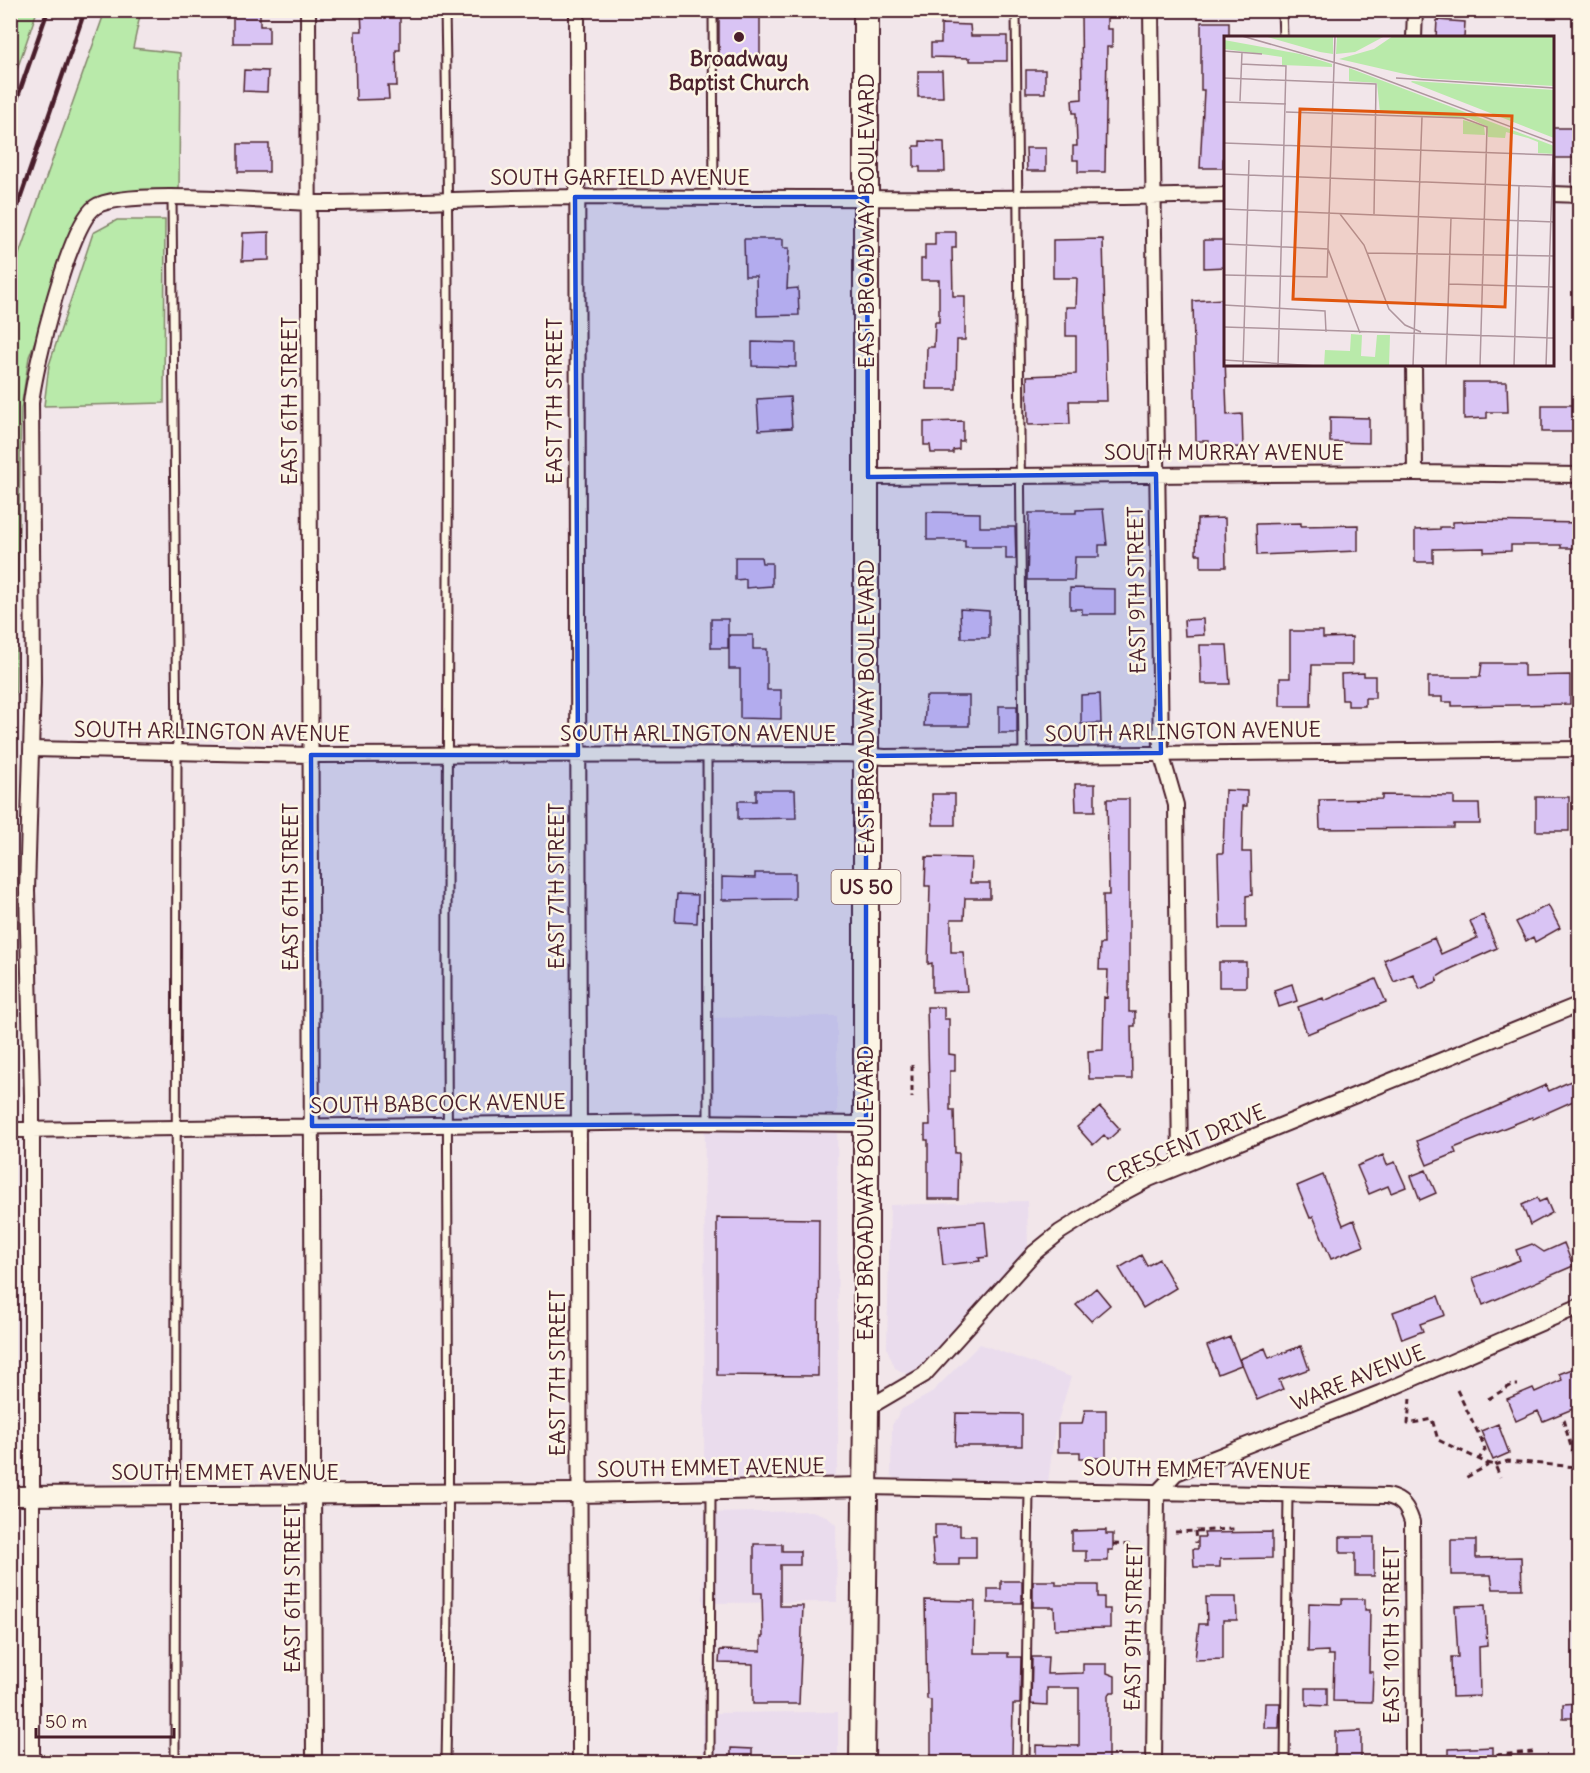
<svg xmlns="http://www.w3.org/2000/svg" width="1590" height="1773" viewBox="0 0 1590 1773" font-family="Delius,sans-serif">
<rect width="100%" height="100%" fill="#f2e6ea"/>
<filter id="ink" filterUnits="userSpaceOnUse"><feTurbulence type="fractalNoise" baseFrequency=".0167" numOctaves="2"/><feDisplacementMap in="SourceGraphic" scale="12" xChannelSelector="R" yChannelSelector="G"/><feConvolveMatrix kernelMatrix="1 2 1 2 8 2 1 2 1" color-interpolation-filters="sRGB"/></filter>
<g filter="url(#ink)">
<path fill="#eadced" d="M837 1016 838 1466 832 1480 704 1492 705 1018Z
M1027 1201 1028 1250 928 1363 909 1375 895 1368 887 1349 890 1205Z
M980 1344 1071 1377 1055 1430 1047 1489 903 1486 891 1475 892 1425 902 1409 930 1394Z
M812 1511 826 1516 836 1525 837 1602 703 1603 704 1513Z
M838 1712V1762H703V1713Z"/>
<path fill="#b9eaaa" stroke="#82846a" stroke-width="1.5" d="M11 10 37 11 11 87 10 11Z
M105 11H141L133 48 180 53 179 196 84 212 29 357 21 409 12 895 14 1102 11 1111V277Z
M117 220H165L164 403 44 406 49 365 93 233Z"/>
<path fill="#d9c4f4" stroke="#4a1f2b" stroke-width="1.5" d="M233 10H260V26H269V43H233Z
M361 10H400V50H396L397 86H388L389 99 356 100 355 31H362Z
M719 10H760V63H719Z
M1081 14H1107V29H1112V47H1107L1105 172H1078V160H1073V146H1077L1076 113H1073L1072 100 1082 99Z
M1437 20 1465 22 1464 38H1436Z
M1201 22H1229V38H1226L1223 168H1200L1204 90H1201Z
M941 24 970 25 971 36H1007V61H970V58L931 57V43H941Z
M244 70 268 71 267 92 243 91Z
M1026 70H1045V93H1026Z
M918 71H942L943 97H918Z
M1552 128H1580V158H1552Z
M920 141 944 142 945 172H920V167H914V146H920Z
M238 144H269V172H238Z
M1026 148H1046V171H1027Z
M269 232V260L242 261 243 233Z
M935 232H956V248H952L953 296H965V340H957L956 389H926L927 347H934L935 322H939V280H921V259H925V245H935Z
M744 239H783V248H789L787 289 798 288 799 315 757 316 756 276H745Z
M1103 239 1107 401H1069L1070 424 1028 425 1027 376 1076 374V336H1066V307H1076L1077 278H1053V240Z
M1204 240H1226V267L1204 268Z
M1223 299 1227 415 1242 414 1243 447 1208 448V441H1196L1193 301Z
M752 342 796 343V367L752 366Z
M1464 382H1507L1508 412H1487V418L1464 419Z
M790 397 792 428 759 430 757 399Z
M1542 405H1580V432H1542Z
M1330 417 1369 418V443L1330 442Z
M963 421V441H959V449L953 450V453H931L930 445H924V422Z
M1103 509 1107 545H1099V557H1075L1074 580H1027L1029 513H1076V510Z
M927 512 980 513V527H1015L1016 559H1006V547H965V540H927Z
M1225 518 1226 567H1201V554H1196L1197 519Z
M1475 521 1580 523V548H1561V545H1511V551L1484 552V548L1433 549V562H1415V530L1440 529V527H1453V522Z
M1301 523V526L1358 525V551L1257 555 1256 524Z
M735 557H761L762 563H772V586L746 588V579L735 580Z
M1070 588 1115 589V614H1082V609H1070Z
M960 609 989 611V638H961Z
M711 619H728V648H711Z
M1203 619 1204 635 1185 636 1184 620Z
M1290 631H1323V638L1352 637V665H1312L1311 706H1280V678H1290Z
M729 635H753V649H767V690H781V719L740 718V669H729Z
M1200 645H1227L1230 684H1201Z
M1482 663H1524V676L1570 675V704L1452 706V702H1442V697H1428V677H1480Z
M1364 673V676H1375V698H1365V706H1348V700H1342L1341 674Z
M1100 694 1101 723 1081 724V695Z
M926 696H969V726H924Z
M999 706H1017V733H999Z
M1075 784H1095V811H1076Z
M756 790H795L796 818 738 819V801H756Z
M1225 790 1247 791V806H1243L1242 852H1251L1252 895 1246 896V928H1220L1218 853H1223Z
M932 794H955V825H933Z
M1382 795 1454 796V804H1479L1480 824H1454V828L1320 829 1319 800 1382 799Z
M1536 797H1569V831H1536Z
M1107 799H1129V1012H1135V1026H1131L1132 1079H1089L1088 1051 1103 1050 1104 997 1107 998 1108 970H1099L1100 944H1104L1103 895H1109Z
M926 857 971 858 970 883H990V898H965L964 919H951V952H963L967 991 932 992V963L928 964 930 886H925Z
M755 873H795V899L722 900V877L755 878Z
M677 894 698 895 697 923 675 922Z
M1548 905 1560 928 1535 942 1533 937 1526 941 1516 922Z
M1483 915 1497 948 1448 970 1437 977 1438 981 1420 989 1413 974 1394 982 1384 960 1434 938 1441 954 1477 938 1470 921Z
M1219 962H1246V987H1219Z
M1376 979 1386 1002 1307 1034 1298 1007 1323 998 1324 1001Z
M1292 984 1297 1001 1279 1007 1274 990Z
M927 1007H944V1019H949V1054L955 1055V1071H950V1110H954L955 1153H959L958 1199H928V1140H925V1125H930Z
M1580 1077V1098L1533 1119 1532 1117 1454 1148 1456 1153 1427 1165 1417 1141 1546 1085 1549 1091Z
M1100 1107 1120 1129 1108 1140 1104 1135 1093 1145 1077 1127Z
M1383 1155 1387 1165 1395 1162 1406 1187 1391 1193 1388 1186 1369 1194 1357 1166Z
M1426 1170 1436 1193 1420 1200 1411 1176Z
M1323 1175 1343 1225 1354 1220 1364 1246 1331 1259 1313 1216 1310 1218 1297 1186Z
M1537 1198 1539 1202 1546 1199 1552 1213 1530 1225 1522 1205Z
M717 1218 819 1219 818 1376 717 1375Z
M985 1222 988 1257 979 1258 980 1261 943 1265 939 1226Z
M1564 1243 1573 1266 1483 1305 1473 1278 1520 1260 1516 1250 1532 1244 1544 1252Z
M1141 1255 1147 1266 1159 1259 1176 1288 1143 1308 1119 1268Z
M1096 1288 1110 1305 1091 1321 1076 1305Z
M1438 1296 1445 1315 1420 1324 1423 1331 1402 1339 1393 1312Z
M1230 1337 1241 1365 1218 1374 1207 1346Z
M1301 1346 1309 1369 1279 1380 1283 1389 1257 1400 1240 1359 1265 1348 1269 1358Z
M1580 1366V1406L1543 1421 1538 1411 1516 1421 1507 1399 1533 1388 1535 1392 1562 1380 1559 1374Z
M1085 1410H1106V1458H1080V1452H1058V1424H1082Z
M956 1413 1022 1414V1446H955Z
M1498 1424 1509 1453 1493 1460 1481 1431Z
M935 1525H960V1536H976V1558H959V1565H934L932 1539H935Z
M1106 1530V1534H1113V1550H1108V1561H1086V1551H1072V1531Z
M1272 1532V1558L1220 1559V1567H1194L1193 1549H1198V1537H1205L1204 1533Z
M1340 1537H1374V1576H1355V1553H1340Z
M1451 1540H1476V1558L1521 1557 1522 1589H1493L1491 1575H1451Z
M754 1544H782V1551H800V1565H780V1606H803L799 1704H753V1664L719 1663 720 1650 761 1651V1637H763L762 1593H754Z
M1001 1581H1022V1603H988V1589H1001Z
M1033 1581H1056V1585H1098V1597H1104V1609H1110V1628L1055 1629 1054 1607H1033Z
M1206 1597H1236L1237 1620H1223V1659L1195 1660 1199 1624H1207Z
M1342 1599H1365V1610H1370L1369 1672H1373L1372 1702 1333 1701 1334 1655H1328V1651L1308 1652 1309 1603 1342 1604Z
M925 1600 975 1601 974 1653H1008V1657H1021L1020 1704H1013L1012 1758 969 1759V1762H931V1700L927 1699Z
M1485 1605 1487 1646 1479 1647 1480 1696 1452 1697 1451 1657H1458L1455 1606Z
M1032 1657H1048L1047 1674 1083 1673V1664H1107V1673L1115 1676V1692H1111L1108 1696V1762L1036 1759V1745L1079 1746V1688H1047V1705L1031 1704Z
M1306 1688H1327V1706L1306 1705Z
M1265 1703H1280L1279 1728H1264Z
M1580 1703V1718H1563V1704Z
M1361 1731V1762H1335V1732Z
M1493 1747V1762H1449V1749Z
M731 1748 752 1749V1762H731Z"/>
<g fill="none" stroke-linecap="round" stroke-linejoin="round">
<defs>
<path id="service" d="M445 10C451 327 447 644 447 961 447 1228 451 1495 446 1762
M713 10 714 199
M1016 10 1023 755
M1282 10 1283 38
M172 198 177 752 175 1762
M707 755 708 1123
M710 1762 711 1493
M1025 1762 1029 1491
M1285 1762 1288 1494"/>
<path id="minor" d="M308 10 314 1762
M577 10 580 1762
M1151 10 1161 753 1176 805 1180 1166
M1414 38 1415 10
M1552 194 1580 195
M1414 364 1415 473
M868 477 1415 473 1580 475
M32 749 311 755 847 754 885 757 1580 749
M10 1130 681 1122 866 1124
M866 1409 924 1375 1034 1253 1060 1232 1117 1196 1149 1179 1580 1004
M865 1487 1387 1496C1403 1500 1407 1507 1412 1522L1413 1762
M32 1762V1095L27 891 33 682 31 403C35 368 68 226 95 207 123 188 268 202 309 203 399 204 489 197 579 197 794 198 1010 200 1226 195
M1154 1762 1157 1493 1176 1473 1380 1393 1580 1306"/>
<path id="tertiary" d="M10 1496 579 1493 865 1487"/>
<path id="trunk" d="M862 1762 866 1409V10"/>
</defs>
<use href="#service" stroke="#4a1f2b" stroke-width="11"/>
<use href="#minor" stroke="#4a1f2b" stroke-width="18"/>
<use href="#tertiary" stroke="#4a1f2b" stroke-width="22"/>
<use href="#trunk" stroke="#4a1f2b" stroke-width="28"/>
<path stroke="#4a1f2b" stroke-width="3" stroke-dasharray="6 4.5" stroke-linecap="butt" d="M912 1065V1098
M1457 1390 1484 1445 1485 1450 1479 1459
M1410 1398 1408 1424 1432 1419 1438 1440 1487 1463V1466L1465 1478
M1488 1399 1512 1385H1518
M1487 1463 1495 1465 1500 1477
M1495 1465 1508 1461 1577 1467 1562 1416
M1195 1531 1196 1543
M1175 1532 1234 1529
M1113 1544 1132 1545
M1496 1755 1533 1752"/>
<use href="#service" stroke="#fcf5e5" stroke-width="7"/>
<use href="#minor" stroke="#fcf5e5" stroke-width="14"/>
<use href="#tertiary" stroke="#fcf5e5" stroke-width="18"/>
<use href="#trunk" stroke="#fcf5e5" stroke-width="24"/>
<path stroke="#4a1f2b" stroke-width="4.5" d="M10 119 48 10
M10 228 85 10"/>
</g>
</g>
<path fill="#1d4ed8" fill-opacity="0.2" stroke="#1d4ed8" stroke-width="4.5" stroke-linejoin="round" d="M575 197H867L868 477 1156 474 1161 753 866 756V1124L312 1126 311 755H578Z"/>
<circle fill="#4a1f2b" stroke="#fcf5e5" stroke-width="2" cx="739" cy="37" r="6"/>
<g text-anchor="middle" stroke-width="5" stroke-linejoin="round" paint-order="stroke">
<rect fill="#fcf5e5" stroke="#7f5f63" stroke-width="1.5" x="831.5" y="870" width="69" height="34" rx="4.5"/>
<g font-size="20" font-weight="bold" fill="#4a1f2b">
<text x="866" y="894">US 50</text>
</g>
<g font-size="21" font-weight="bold" fill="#4a1f2b" stroke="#fcf5e5">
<text x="739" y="66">Broadway<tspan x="739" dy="24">Baptist Church</tspan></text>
</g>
<g font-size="21" fill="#4a1f2b" stroke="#fcf5e5">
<text x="620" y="185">SOUTH GARFIELD AVENUE</text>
<text transform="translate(867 221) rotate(-90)" y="7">EAST BROADWAY BOULEVARD</text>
<text transform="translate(290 401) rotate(-90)" y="7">EAST 6TH STREET</text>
<text transform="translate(555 401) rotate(-90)" y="7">EAST 7TH STREET</text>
<text x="1224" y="460">SOUTH MURRAY AVENUE</text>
<text transform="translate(1137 590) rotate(-91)" y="7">EAST 9TH STREET</text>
<text transform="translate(867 707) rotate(-90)" y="7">EAST BROADWAY BOULEVARD</text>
<text transform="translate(212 732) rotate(1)" y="7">SOUTH ARLINGTON AVENUE</text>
<text transform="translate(1183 732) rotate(-1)" y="7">SOUTH ARLINGTON AVENUE</text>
<text x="698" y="741">SOUTH ARLINGTON AVENUE</text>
<text transform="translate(557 886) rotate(-90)" y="7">EAST 7TH STREET</text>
<text transform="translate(291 887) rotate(-90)" y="7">EAST 6TH STREET</text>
<text transform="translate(438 1104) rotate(-1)" y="7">SOUTH BABCOCK AVENUE</text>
<text transform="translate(1186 1144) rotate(-23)" y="7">CRESCENT DRIVE</text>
<text transform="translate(866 1193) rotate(-90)" y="7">EAST BROADWAY BOULEVARD</text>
<text transform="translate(558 1373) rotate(-90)" y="7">EAST 7TH STREET</text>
<text transform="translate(1358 1378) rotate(-22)" y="7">WARE AVENUE</text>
<text transform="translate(711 1468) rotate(-1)" y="7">SOUTH EMMET AVENUE</text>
<text transform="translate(1197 1470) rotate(1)" y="7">SOUTH EMMET AVENUE</text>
<text x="225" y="1480">SOUTH EMMET AVENUE</text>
<text transform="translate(293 1589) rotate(-90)" y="7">EAST 6TH STREET</text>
<text transform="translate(1134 1627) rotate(-89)" y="7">EAST 9TH STREET</text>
<text transform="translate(1392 1635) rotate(-90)" y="7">EAST 10TH STREET</text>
</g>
</g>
<g transform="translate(1224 36)">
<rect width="330" height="330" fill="#f2e6ea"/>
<path d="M40 0H109V18L96 16ZM113 0 134 1 161 0 131 16 112 18ZM169 0H330V50L198 42 115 23 150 13ZM0 4 76 18 108 28V31L58 29V21L0 13ZM125 32 330 110V118L314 117V106L304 102 282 96 281 102 264 101 262 90 245 82 156 77 153 47 125 45ZM188 45 330 54V102L187 46ZM239 84 260 90 261 99 239 98ZM127 298 138 299 137 320 151 321 153 299H166L165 330H100L101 314 126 315Z" fill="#b9eaaa"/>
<path fill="none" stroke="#af969e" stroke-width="1.5" d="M18 0 133 33 330 107M0 15 38 18M17 28 62 30 54 330M0 42 152 48 150 178M172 42 330 52M16 65 18 16M0 66 62 68M62 76 239 82 263 91 256 330M0 107 330 119M0 138 330 151M0 173 330 186M116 178 140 209 165 273 181 289 197 296M0 208 104 213 136 297M143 217 330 220M0 239 103 241 111 0M225 248 330 251M0 269 101 275 102 296M0 291 330 302M0 324 93 330M19 330 25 124M189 330 198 81M222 330 227 182M290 330 295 150M322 330 329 119"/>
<path fill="#e0560e" fill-opacity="0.15" stroke="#e0560e" stroke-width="3" d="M76 73 288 80 281 271 69 263Z"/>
<rect width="330" height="330" fill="none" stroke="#4a1f2b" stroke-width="3"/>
</g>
<rect width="1590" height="1773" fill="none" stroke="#fcf5e5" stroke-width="36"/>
<rect x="18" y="18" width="1554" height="1737" fill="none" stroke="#4a1f2b" stroke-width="2" filter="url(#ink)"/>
<path d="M36 1728v9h138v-9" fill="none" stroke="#4a1f2b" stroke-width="3"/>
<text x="45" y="1728" font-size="18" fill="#4a1f2b" stroke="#fcf5e5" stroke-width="4.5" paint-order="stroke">50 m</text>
</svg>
